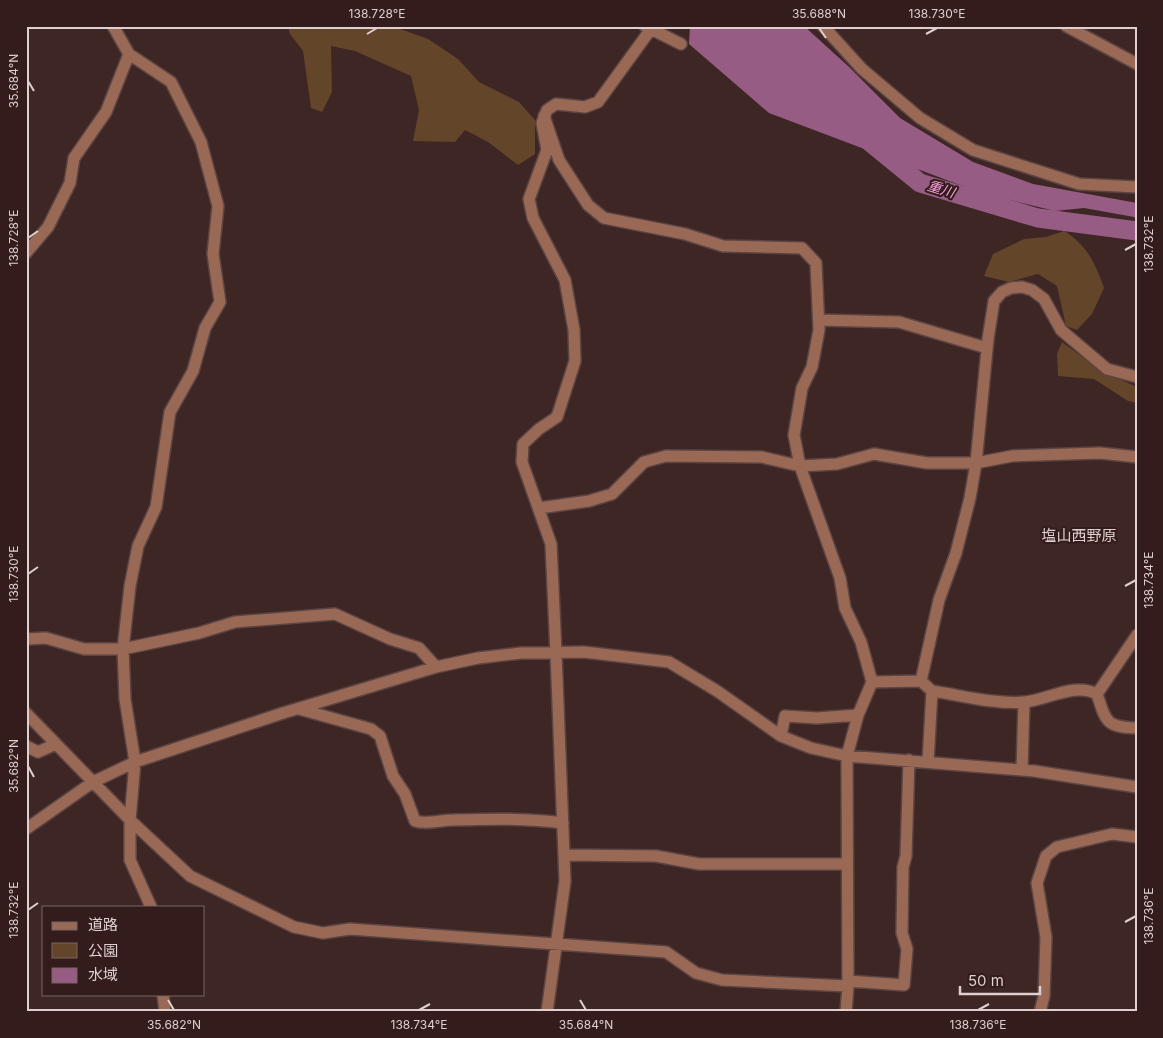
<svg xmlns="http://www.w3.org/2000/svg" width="1163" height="1038" viewBox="0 0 1163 1038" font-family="Inter,'Noto Sans JP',sans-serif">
<rect width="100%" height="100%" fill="#3e2625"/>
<path fill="#634529" d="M288 26H392L428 39 458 59 479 82 519 102 535 120V154L518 165 488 142 465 130 455 142 413 141 419 110 411 76 355 51 331 46 332 92 322 112 311 108 303 51 290 34Z
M1064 231C1086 244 1096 264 1104 288L1092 314 1077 330 1066 326 1057 286 1038 274 1009 282 984 276 993 254 1024 239 1046 237Z
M1062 342 1101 371 1137 387V403L1128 401 1094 379 1058 376 1057 354Z"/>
<path fill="#975c84" d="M690 26H804L848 66 900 118 973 162 1033 184 1137 203V220L1134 217 1084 208 1055 211 981 193 769 113 689 44Z"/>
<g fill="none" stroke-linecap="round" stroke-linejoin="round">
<path stroke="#975c84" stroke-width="19" d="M871 143 920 183 1038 218 1137 231"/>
<defs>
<path id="minor" d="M645 26 681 44
M823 26 862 69 920 118 973 150 1079 184 1137 187
M1066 26 1137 64
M129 54 171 82 201 142 218 206 213 254 220 302 205 328 193 371 170 412 156 507 138 546 130 586 123 649 125 699 135 762 130 820V860L151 907
M544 116 559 160 588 205 604 218 685 234 723 246 802 248 816 263 819 330 812 367 802 388 794 435 800 466 840 578 845 608 861 642 872 682 858 715 847 756 848 986 846 1012
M26 253 48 227 70 183 74 158 106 112 129 54 113 26
M819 320 899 322 987 348
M539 508 589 501 612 494 644 462 666 456 762 457 800 466 837 464 874 454 927 463H976L1012 456 1100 453 1137 457
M26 639 46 638 84 649H123L199 633 235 622 335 614 390 639 419 648 436 667
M921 681 939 600 956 553 970 498 976 463 988 339 994 301 1002 292 1011 288 1022 287 1032 290 1044 299 1061 330 1107 369 1137 377
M872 682 921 681 932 691C960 695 997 705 1025 702 1047 700 1075 682 1097 694 1106 722 1106 727 1137 728
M1097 694 1137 635
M299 709 371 729 380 736 393 776 405 794 415 821C427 825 440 820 453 820 490 819 526 818 563 823
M26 713 130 820 190 876 294 927 323 933 350 929 666 952 696 973 722 980 848 986
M781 736 785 716 817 718 858 715
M26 746 38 752 56 744
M928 762 932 691
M1022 770 1024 702
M26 829 93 782 135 762 283 713 436 667 478 658 521 653 584 652 669 662 717 691 781 736 811 748 847 756 1034 771 1137 787
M564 855 656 856 699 864H847
M848 981 904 985 907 949 902 933 903 867 906 856 909 760
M163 994 165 1012
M547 1012 565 881 556 653 551 544 522 462 523 444 539 429 557 417 575 361 574 330 565 280 533 218 529 199 547 150 542 123 547 110 556 104 585 107 598 102 651 29
M1040 1012 1044 996 1046 937 1037 883 1046 856 1057 847 1112 834 1137 837"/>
</defs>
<use href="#minor" stroke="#5b4443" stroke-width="14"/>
<use href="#minor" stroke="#996955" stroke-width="11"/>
</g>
<path fill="none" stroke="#dfcfce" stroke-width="2" d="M819 28 826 38M367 34 377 28M926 34 937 28M28 81 34 91M28 238 38 231M1125 250 1136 244M28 574 38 567M1125 586 1136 580M28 766 34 777M28 910 38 903M1125 922 1136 916M168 1000 174 1010M580 1000 586 1010M419 1010 430 1004M978 1010 989 1004"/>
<g text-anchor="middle" stroke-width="4" stroke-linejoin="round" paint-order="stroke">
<g font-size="14" font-style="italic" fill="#f7a2db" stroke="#341c1c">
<text transform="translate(941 189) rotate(17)" y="5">重川</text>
</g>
<g font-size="15" fill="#dfcfce" stroke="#341c1c">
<text x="1079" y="541">塩山西野原</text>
</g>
</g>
<rect width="1163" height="1038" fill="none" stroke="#341c1c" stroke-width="55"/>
<rect x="42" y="906" width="162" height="90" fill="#341c1c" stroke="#786463"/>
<rect x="52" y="922" width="25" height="8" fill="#996955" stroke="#786463"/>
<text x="88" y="930" font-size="15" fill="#dfcfce">道路</text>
<rect x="52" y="943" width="25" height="15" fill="#634529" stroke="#786463"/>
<text x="88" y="956" font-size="15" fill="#dfcfce">公園</text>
<rect x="52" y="968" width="25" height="15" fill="#975c84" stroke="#786463"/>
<text x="88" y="980" font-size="15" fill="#dfcfce">水域</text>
<path d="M960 986v8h80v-8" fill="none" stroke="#dfcfce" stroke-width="2.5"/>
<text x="968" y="986" font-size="15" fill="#dfcfce" stroke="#341c1c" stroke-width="4" paint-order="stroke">50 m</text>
<rect x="28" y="28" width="1108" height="982" fill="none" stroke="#dfcfce" stroke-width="2"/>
<g font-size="12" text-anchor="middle" fill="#dfcfce">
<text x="377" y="18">138.728°E</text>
<text x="819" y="18">35.688°N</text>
<text x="937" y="18">138.730°E</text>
<text transform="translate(14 81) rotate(-90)" y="4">35.684°N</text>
<text transform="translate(14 238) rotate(-90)" y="4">138.728°E</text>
<text transform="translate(1149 244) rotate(-90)" y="4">138.732°E</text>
<text transform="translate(14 574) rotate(-90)" y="4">138.730°E</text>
<text transform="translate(1149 580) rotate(-90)" y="4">138.734°E</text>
<text transform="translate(14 766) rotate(-90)" y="4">35.682°N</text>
<text transform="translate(14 910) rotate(-90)" y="4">138.732°E</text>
<text transform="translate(1149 916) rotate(-90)" y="4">138.736°E</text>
<text x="174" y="1029">35.682°N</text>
<text x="419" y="1029">138.734°E</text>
<text x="586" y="1029">35.684°N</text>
<text x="978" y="1029">138.736°E</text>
</g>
</svg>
